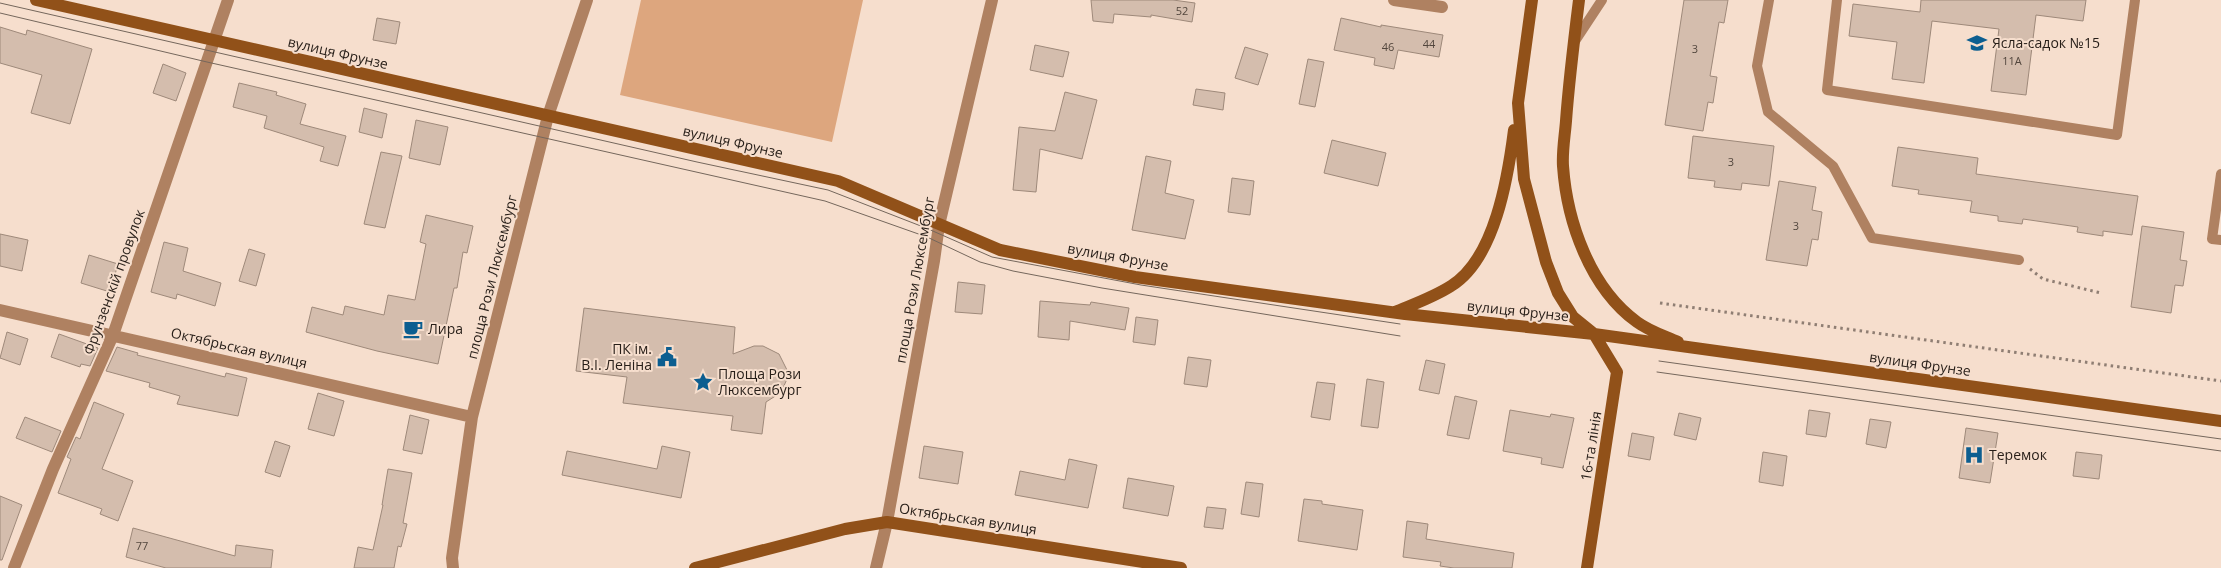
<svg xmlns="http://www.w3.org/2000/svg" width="2221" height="568" viewBox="0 0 2221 568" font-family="'Open Sans',sans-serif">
<rect width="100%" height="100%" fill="#f6decd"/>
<path fill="#dda67e" d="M641 0H863L832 142 620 95Z"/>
<path fill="#d4bdad" stroke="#9e897a" d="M1091 0H1173L1195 3 1192 22 1151 15V17L1114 14 1113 23 1093 21Z
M1684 0H1728L1724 23 1719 22 1710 76 1717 77 1713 103 1708 102 1703 131 1665 125Z
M1921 0H2086L2083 21 2036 15 2026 95 1991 91 1999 29 1932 21 1924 83 1892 79 1897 42 1849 36 1853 4 1920 12Z
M377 18 400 22 396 44 373 40Z
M1341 18 1381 27V25L1443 35 1439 57 1398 50 1394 69 1374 65 1375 58 1334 50Z
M0 27 26 35 27 30 92 49 70 124 31 113 42 75 0 63Z
M1035 45 1069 52 1063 77 1030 70Z
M1245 47 1268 54 1258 85 1235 78Z
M1308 59 1324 62 1315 107 1299 104Z
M163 64 186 73 176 101 153 93Z
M239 83 277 92 276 95 306 104 300 124 346 136 338 166 320 161 324 147 264 128 267 116 233 107Z
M1196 89 1225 93 1223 110 1193 105Z
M1065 92 1097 100 1082 159 1040 149 1036 192 1013 190 1019 127 1055 131Z
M364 108 387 114 382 138 359 132Z
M416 120 448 127 440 165 409 158Z
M1693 136 1774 146 1769 186 1742 183 1741 190 1714 187 1715 181 1688 178Z
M1332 140 1386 153 1378 186 1324 173Z
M1898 147 1978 158 1976 174 2138 196 2132 235 2103 231V236L2077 232 2078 227 2023 219 2022 224 1998 221V216L1970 212 1972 201 1918 194 1919 190 1892 186Z
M381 152 402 156 385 228 364 224Z
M1146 156 1171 161 1165 193 1194 200 1185 239 1132 230Z
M1232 178 1254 181 1250 215 1228 212Z
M1779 181 1816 187 1812 210 1822 212 1818 240 1812 239 1807 266 1766 260Z
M426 215 473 226 467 253 463 252 457 288H454L438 364 377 351 306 332 312 307 343 315 345 306 384 315 388 295 415 300 426 244 420 242Z
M2142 226 2184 232 2180 260 2187 261 2183 286 2175 285 2171 313 2131 307Z
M0 234 28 240 22 271 0 266Z
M164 242 188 248 183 271 221 283 215 306 177 294 176 299 151 292Z
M249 249 265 254 256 286 239 281Z
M89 255 118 264 110 292 81 283Z
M958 282 985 285 982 314 955 312Z
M1040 301 1090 305 1091 302 1129 308 1125 330 1070 321 1069 340 1038 337Z
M584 308 735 327 733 354 754 346H763L779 354 787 370V379L783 388 777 395 766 402 762 434 731 430 733 416 623 403 627 377 576 371Z
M1136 317 1158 320 1155 345 1133 342Z
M7 332 28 339 20 365 0 358Z
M59 334 98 348 90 366 81 364 80 367 51 357Z
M117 347 138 353 137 355 225 377 226 373 247 378 238 416 177 404 180 396 149 387 150 383 106 371Z
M1188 357 1211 360 1207 387 1184 384Z
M1426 360 1445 364 1439 394 1419 390Z
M1367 379 1384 382 1378 428 1361 426Z
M1317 382 1335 384 1330 420 1311 417Z
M318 393 344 401 334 436 308 429Z
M1455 396 1477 401 1469 439 1447 435Z
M94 402 124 414 102 469 133 481 118 521 100 514 102 509 58 493 71 459 67 457 76 437 80 439Z
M1510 410 1550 417 1551 414 1574 418 1563 468 1541 464 1542 458 1503 451Z
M1809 410 1830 413 1826 437 1806 434Z
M1679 413 1701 418 1696 440 1674 435Z
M410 415 429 420 422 454 403 450Z
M25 417 61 431 52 452 16 438Z
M1870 419 1891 422 1886 448 1866 444Z
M1966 428 1998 433 1990 483 1959 478Z
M1632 433 1654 437 1650 460 1628 456Z
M275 441 290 446 280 477 265 472Z
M662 446 690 452 681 498 562 475 567 451 657 469Z
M924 446 963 452 958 484 919 478Z
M1763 452 1787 456 1783 486 1759 482Z
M2076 452 2102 455 2099 479 2073 476Z
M1069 459 1097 465 1088 508 1015 495 1020 471 1065 480Z
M388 469 412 473 403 523 407 524 401 547 398 546 394 568H354L358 547 373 550 383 505H382Z
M1128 478 1174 486 1168 516 1123 508Z
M1246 482 1263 484 1259 517 1241 514Z
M0 496 22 505 2 560H0Z
M1304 499 1322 501V504L1363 510 1357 550 1298 541Z
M1207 507 1226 509 1223 529 1204 527Z
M1407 521 1428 524 1426 539 1514 553 1512 568H1454L1440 566 1441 562 1403 557Z
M133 528 235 556 236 545 273 550 271 568H166L126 557Z"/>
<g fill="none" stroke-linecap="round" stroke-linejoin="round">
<path stroke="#8f7e73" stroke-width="3" stroke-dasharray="2.5 4" stroke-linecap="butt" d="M2030 269 2043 279 2101 293
M1660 303 2221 381"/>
<path stroke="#af8161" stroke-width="10" d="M1769 0 1757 66 1768 112 1833 166 1872 238 2019 260
M1837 0 1827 90 2117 135 2135 0
M1575 41 1602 0
M2221 174 2212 239 2221 240"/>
<path stroke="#af8161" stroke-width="12" d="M1394 0 1442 7
M0 310 472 417
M14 568 53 469 113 335 228 0
M453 568 452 558 472 417 548 116 587 0
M876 568 887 522 934 261 939 225 992 0"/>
<path stroke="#915119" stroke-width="12" d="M36 0 838 181 1000 250 1135 277 1405 314 1594 334 2221 421
M1532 0 1518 103 1524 179 1546 262 1558 293 1573 317 1594 334 1617 372 1587 568
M1579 0C1574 40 1569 80 1566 121 1565 135 1562 151 1563 166 1567 222 1590 288 1637 322 1649 331 1665 336 1678 342
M1395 312C1414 304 1434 297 1451 286 1495 259 1508 177 1514 130
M695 568 845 529 887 522 1181 568"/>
<path stroke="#75675c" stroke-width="1" d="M0 3 697 162 828 190 926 228 992 257 1141 285 1400 324
M0 13 207 62 825 201 927 237 980 262 1013 271 1102 288 1400 336
M1659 361 2221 439
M1657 372 2221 451"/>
</g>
<defs>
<symbol id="school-bare" viewBox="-9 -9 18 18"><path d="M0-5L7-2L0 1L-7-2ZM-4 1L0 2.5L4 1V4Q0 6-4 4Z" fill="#0c5e90" stroke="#f6decd" stroke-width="2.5" paint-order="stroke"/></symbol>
<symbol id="cafe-bare" viewBox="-9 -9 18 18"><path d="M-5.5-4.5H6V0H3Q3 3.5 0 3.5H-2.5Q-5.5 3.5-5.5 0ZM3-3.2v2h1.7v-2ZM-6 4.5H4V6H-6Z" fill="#0c5e90" stroke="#f6decd" stroke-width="2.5" paint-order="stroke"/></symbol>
<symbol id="civic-bare" viewBox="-9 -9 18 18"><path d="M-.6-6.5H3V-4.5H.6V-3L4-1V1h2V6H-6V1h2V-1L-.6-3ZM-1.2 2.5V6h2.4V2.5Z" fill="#0c5e90" stroke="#f6decd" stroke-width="2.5" paint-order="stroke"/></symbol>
<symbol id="sight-bare" viewBox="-9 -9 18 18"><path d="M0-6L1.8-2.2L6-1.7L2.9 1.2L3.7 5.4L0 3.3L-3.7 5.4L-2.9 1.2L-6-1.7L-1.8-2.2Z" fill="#0c5e90" stroke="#f6decd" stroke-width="2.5" paint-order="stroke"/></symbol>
<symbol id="hospital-bare" viewBox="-9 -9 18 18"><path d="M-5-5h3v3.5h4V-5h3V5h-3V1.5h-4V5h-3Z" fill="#0c5e90" stroke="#f6decd" stroke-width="2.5" paint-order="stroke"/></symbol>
</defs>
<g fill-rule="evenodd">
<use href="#school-bare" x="1963" y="29" width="28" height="28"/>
<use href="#cafe-bare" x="399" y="315" width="28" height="28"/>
<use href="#civic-bare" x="653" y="343" width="28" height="28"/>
<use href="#sight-bare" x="689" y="368" width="28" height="28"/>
<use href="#hospital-bare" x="1960" y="441" width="28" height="28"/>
</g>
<g text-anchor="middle" stroke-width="4" stroke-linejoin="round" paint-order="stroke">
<g font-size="11" fill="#52463d">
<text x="1182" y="15">52</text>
<text x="1429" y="48">44</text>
<text x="1388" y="51">46</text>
<text x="1695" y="53">3</text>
<text x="2012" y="65">11А</text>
<text x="1731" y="166">3</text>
<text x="1796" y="230">3</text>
<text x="142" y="550">77</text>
</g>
<g font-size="14" fill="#271e18" stroke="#f6decd" text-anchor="start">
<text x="1992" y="48">Ясла-садок №15</text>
<text x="428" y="334">Лира</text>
<text x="652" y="354" text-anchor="end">ПК ім.<tspan x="652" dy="16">В.І. Леніна</tspan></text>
<text x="718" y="379">Площа Рози<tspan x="718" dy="16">Люксембург</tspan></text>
<text x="1989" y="460">Теремок</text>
</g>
<g font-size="14" fill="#271e18" stroke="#f6decd">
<text transform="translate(338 53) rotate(13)" y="5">вулиця Фрунзе</text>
<text transform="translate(733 142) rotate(13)" y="5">вулиця Фрунзе</text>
<text transform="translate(1118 257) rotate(10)" y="5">вулиця Фрунзе</text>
<text transform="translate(492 277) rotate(-76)" y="5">площа Рози Люксембург</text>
<text transform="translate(915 280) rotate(-80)" y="5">площа Рози Люксембург</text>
<text transform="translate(114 282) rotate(-70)" y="5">Фрунзенскій провулок</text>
<text transform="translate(1518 311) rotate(6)" y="5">вулиця Фрунзе</text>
<text transform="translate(239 348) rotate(13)" y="5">Октябрьская вулиця</text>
<text transform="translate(1920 364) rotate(8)" y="5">вулиця Фрунзе</text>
<text transform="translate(1591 446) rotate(-81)" y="5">16-та лінія</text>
<text transform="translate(968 519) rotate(9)" y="5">Октябрьская вулиця</text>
</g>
</g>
</svg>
